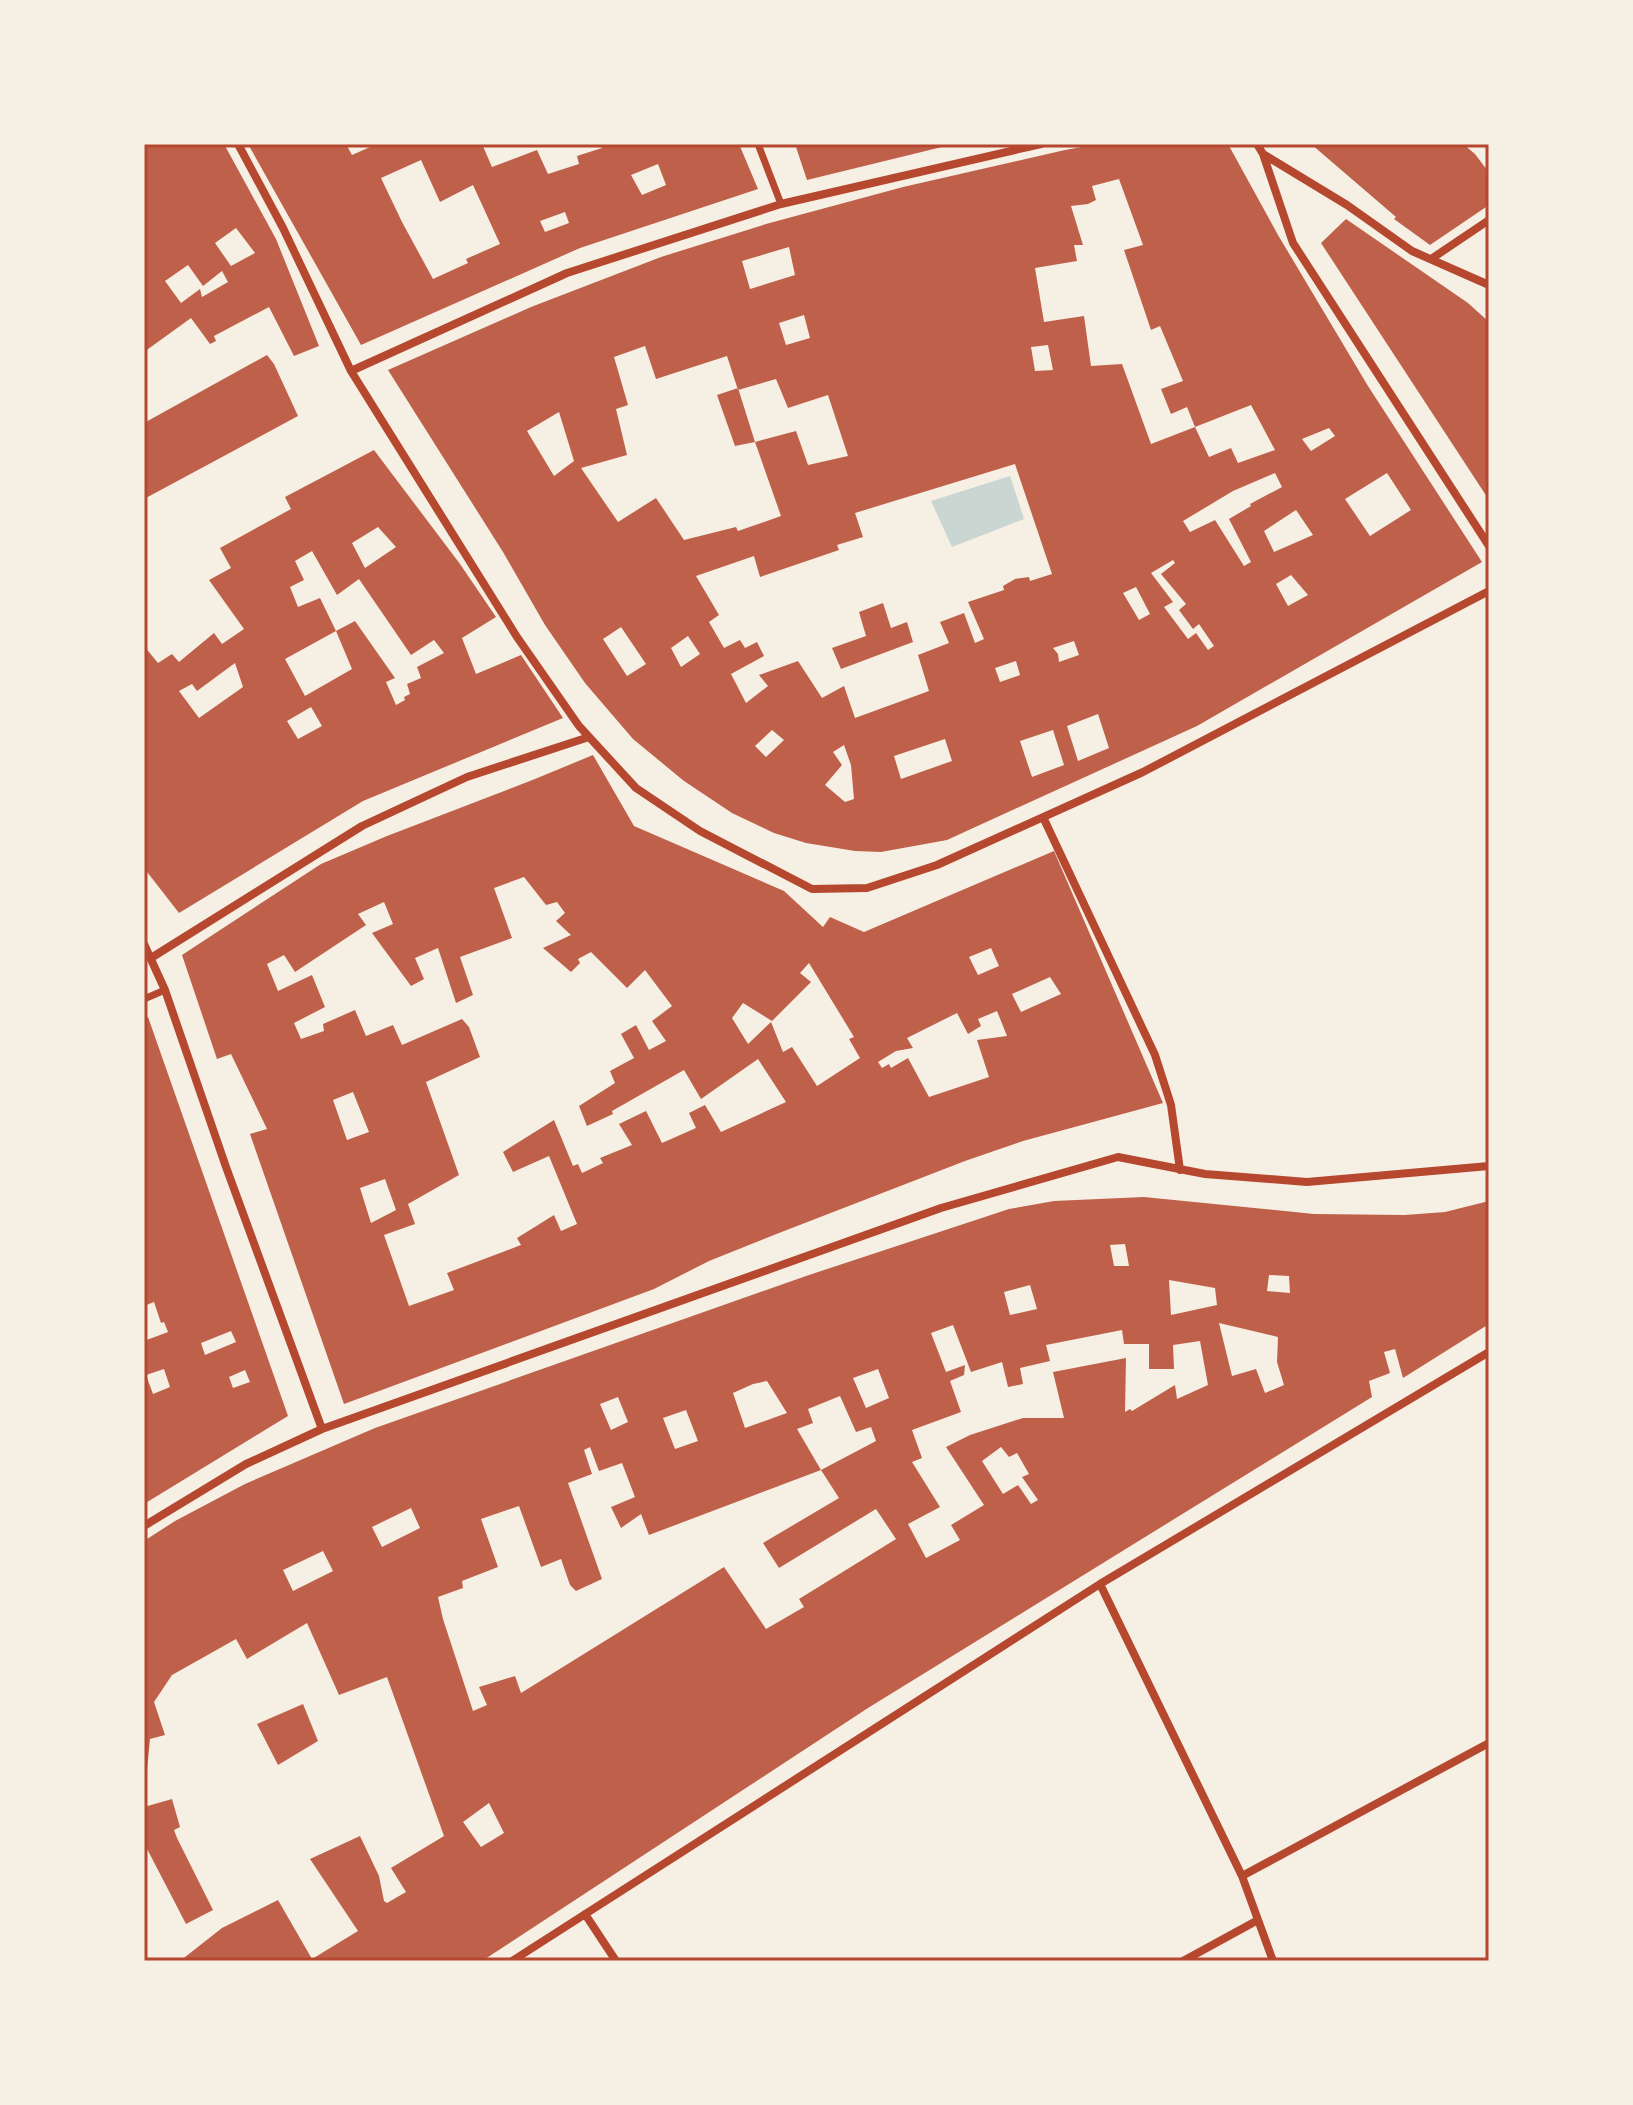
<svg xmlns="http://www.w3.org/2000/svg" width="1633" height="2105" viewBox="0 0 1633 2105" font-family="Helvetica,sans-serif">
<rect width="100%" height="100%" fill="#f6efe4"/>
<path fill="#c9d6d2" d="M1010 476 1024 519 952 547 931 501Z"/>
<path fill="#bf614a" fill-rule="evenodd" d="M144 144H224L276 239 319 346 294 356 269 307 214 336 216 341 210 344 191 318 144 352ZM236 228 255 253 231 266 215 243ZM188 265 203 286 222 271 228 282 202 297 200 289 181 303 165 281Z
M248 144H346L352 155 377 144H482L492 167 537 150 548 174 579 164 577 156 602 148 601 144H739L758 189 580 248 361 345ZM421 160 440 202 473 185 500 244 466 259 468 263 433 279 402 222 381 178ZM658 164 666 185 642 195 631 175ZM565 212 569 223 545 232 540 221Z
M795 144H941L942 147 807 180Z
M1098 144H1228L1278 235 1368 386 1482 562 1197 726 947 840 881 852 855 851 806 843 774 833 732 813 684 781 633 739 585 683 545 625 503 552 388 370 531 307 661 257 766 224 903 187 1065 150ZM1119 179 1143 245 1124 250 1151 330 1160 326 1183 381 1161 389 1171 414 1187 407 1195 427 1151 444 1122 364 1091 366 1084 316 1044 322 1035 268 1077 261 1074 245H1083L1071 206 1088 204 1096 200 1092 186ZM789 247 795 275 750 289 742 261ZM804 315 810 338 786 345 779 323ZM1048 345 1053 370 1035 371 1031 347ZM645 346 656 379 727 356 738 390 776 379 788 408 828 395 848 456 808 465 796 431 755 442 781 516 738 531 736 527 684 540 656 498 618 522 581 468 627 455 616 409 628 405 614 357ZM1251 405 1275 450 1238 463 1231 448 1209 457 1195 427ZM559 412 574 461 554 476 527 431ZM1329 428 1335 436 1311 451 1302 439ZM1015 464 1052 574 1030 581 1029 577 1015 579 1003 586 1004 590 968 602 984 639 975 643 964 613 940 622 949 643 918 655 929 691 855 718 844 686 822 698 798 661 759 675 768 686 746 703 731 674 764 656 757 642 745 648 740 640 724 648 709 622 719 615 696 576 754 556 760 577 839 550 837 545 863 537 855 513ZM1275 473 1282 487 1250 504 1251 506 1229 519 1251 562 1244 566 1215 520 1190 532 1183 521 1233 491ZM1387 473 1411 510 1370 536 1345 499ZM1296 510 1313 535 1274 552 1264 531ZM1173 560 1175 563 1161 574 1186 604 1179 610 1193 629 1199 624 1214 646 1208 650 1196 633 1188 639 1164 607 1173 602 1151 573ZM1291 575 1308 595 1288 606 1276 584ZM1136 587 1150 614 1139 620 1123 593ZM621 627 646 664 627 676 603 639ZM688 636 700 654 681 667 671 648ZM1074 641 1079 655 1059 662 1058 654 1053 648ZM1016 661 1020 675 1000 682 995 668ZM1098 714 1109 748 1078 761 1067 726ZM772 730 784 740 766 757 755 746ZM1053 730 1064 765 1032 777 1020 741ZM945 739 952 761 901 779 894 756ZM844 745 851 765 854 799 845 802 825 785 842 765 833 752Z
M1311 144H1463L1475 154 1487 170 1489 169V205L1430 245 1394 219 1396 217Z
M1346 219 1468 303 1489 322V500L1321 243Z
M267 355 274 364 298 416 144 499V423Z
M738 388 755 442 735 446 717 395Z
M374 450 460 564 496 617 462 638 476 674 521 655 563 718 363 801 179 913 144 868V646L158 663 172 654 179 662 214 633 222 644 244 629 209 580 231 568 220 548 291 509 285 497ZM378 527 396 547 365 568 352 543ZM312 551 337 595 359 579 411 655 434 640 444 653 417 667 421 678 407 684 410 694 404 697 405 700 396 705 386 682 395 678 355 621 336 631 320 598 298 607 290 587 304 580 295 561ZM336 631 352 669 305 696 285 659ZM235 663 243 687 199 718 179 691 192 684 197 691ZM311 707 322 726 298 739 287 721Z
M883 603 891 628 907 622 913 642 841 669 832 648 866 636 859 612Z
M593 755 634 826 784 891 823 927 830 917 864 932 1054 851 1163 1103 1023 1141 965 1161 779 1233 709 1261 654 1289 344 1404 250 1134 267 1129 231 1054 217 1059 182 955 321 864 387 836 535 779ZM524 877 546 905 557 902 565 913 556 921 571 935 543 948 571 972 580 963 578 959 591 952 627 988 645 970 672 1006 652 1021 666 1041 649 1050 636 1025 621 1034 634 1058 610 1071 615 1083 579 1106 587 1126 613 1114 612 1111 684 1070 701 1099 758 1059 786 1102 721 1132 705 1105 689 1113 696 1128 662 1143 646 1111 619 1124 632 1145 600 1158 603 1163 582 1173 578 1164 573 1166 554 1120 503 1152 513 1172 549 1156 577 1224 561 1231 554 1215 517 1238 521 1245 447 1273 454 1290 409 1306 384 1235 415 1224 408 1204 459 1175 426 1082 480 1057 469 1027 462 1019 402 1045 393 1025 366 1036 355 1010 323 1024 324 1031 301 1039 294 1023 325 1007 312 975 278 991 267 964 284 955 295 972 366 925 358 914 384 902 393 924 372 933 411 986 424 979 415 958 438 948 456 1003 473 995 460 957 512 938 494 888ZM991 948 999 966 978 975 969 957ZM809 963 854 1037 849 1039 860 1058 817 1086 792 1047 783 1052 771 1022 748 1044 732 1018 743 1003 772 1021 811 982 800 973ZM1050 977 1061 994 1021 1012 1012 994ZM997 1011 1007 1036 977 1040 989 1077 929 1097 908 1058 891 1068 889 1064 882 1068 878 1062 896 1051 913 1048 907 1038 957 1013 968 1034 981 1026 978 1019ZM353 1092 369 1132 347 1140 333 1100ZM385 1179 396 1210 371 1223 360 1188Z
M148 1017 288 1416 144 1504V1341L168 1332 164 1322 161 1323 154 1302 144 1306V1019ZM231 1331 236 1342 205 1355 201 1343ZM164 1369 170 1387 153 1394 146 1375ZM245 1370 250 1382 233 1388 229 1377Z
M1144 1197 1314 1214 1405 1215 1445 1212 1489 1201V1324L1403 1378 1395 1349 1384 1352 1390 1373 1369 1381 1372 1397 868 1708 482 1961H180L222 1928 278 1900 312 1959 358 1931 310 1859 360 1836 379 1876 384 1901 387 1903 406 1892 391 1868 444 1836 387 1677 339 1695 307 1623 247 1659 236 1639 172 1675 154 1702 165 1735 150 1739 146 1780H144V1541L175 1521 245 1484 375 1428 809 1275 1009 1209 1054 1201ZM1125 1244 1129 1266H1114L1110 1245ZM1269 1275 1289 1276 1290 1293 1267 1291ZM1169 1280 1215 1288 1217 1305 1171 1315ZM1030 1285 1037 1309 1010 1315 1004 1292ZM1219 1323 1278 1337 1277 1362 1284 1385 1265 1393 1256 1369 1232 1376ZM953 1325 971 1372 1002 1362 1008 1387 1023 1384 1020 1368 1050 1361 1046 1345 1122 1330 1124 1344H1149V1369H1174L1173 1345 1200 1341 1208 1385 1177 1399 1175 1385 1132 1411 1130 1409 1125 1412 1126 1358 1053 1372 1064 1418H1023L970 1435 946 1447 984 1505 951 1525 960 1540 926 1558 908 1524 940 1507 912 1462 922 1458 912 1430 961 1412 950 1381 964 1375 965 1365 946 1372 931 1333ZM878 1369 889 1398 866 1408 853 1378ZM767 1381 787 1413 745 1428 733 1393 753 1384ZM840 1396 856 1432 871 1427 876 1441 821 1470 839 1498 763 1543 779 1568 876 1509 896 1539 799 1599 804 1607 766 1629 724 1567 521 1693 515 1676 479 1687 487 1705 473 1711 443 1619 438 1597 463 1588 462 1581 498 1567 481 1519 519 1506 541 1567 561 1559 570 1585 576 1591 602 1579 568 1483 592 1474 584 1450 590 1447 599 1471 622 1463 635 1497 611 1507 621 1528 641 1514 649 1535 821 1470 797 1429 813 1423 808 1409ZM618 1397 628 1422 611 1430 600 1404ZM686 1410 698 1441 675 1449 663 1418ZM1001 1447 1009 1457 1017 1453 1029 1474 1022 1477 1038 1500 1031 1504 1018 1485 1003 1494 982 1461ZM411 1508 420 1528 382 1547 372 1527ZM323 1551 333 1571 293 1591 283 1570ZM489 1803 504 1833 481 1847 463 1822Z
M303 1704 318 1741 278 1765 257 1724Z
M172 1799 180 1827 174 1830 177 1838 213 1910 186 1924 144 1843V1807Z"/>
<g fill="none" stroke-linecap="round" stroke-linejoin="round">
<path stroke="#b5482f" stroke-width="7" d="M758 144 781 204
M144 999 165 990"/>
<path stroke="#b5482f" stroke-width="8" d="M238 144 283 228 351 371 517 637 579 726 636 788 700 831 812 889 867 888 937 865 1143 772 1489 591
M1257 144 1263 154 1347 205 1412 251 1489 285
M1263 154 1293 243 1489 546
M1431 259 1489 220
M351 371 567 273 781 204 1041 144
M1043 817 1155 1055 1171 1105 1180 1170
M144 944 165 990 226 1167 322 1429
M151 958 362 826 467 777 589 737
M144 1526 246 1464 322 1429 941 1208 1118 1157 1205 1174 1307 1182 1489 1166
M1100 1584 1242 1876 1273 1961
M1242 1876 1489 1743
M585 1914 616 1961
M512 1961 1100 1584 1489 1352
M1183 1961 1258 1920"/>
</g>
<rect width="1633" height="2105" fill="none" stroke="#f6efe4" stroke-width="292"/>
<rect x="146" y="146" width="1341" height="1813" fill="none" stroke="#b5482f" stroke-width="3"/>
</svg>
